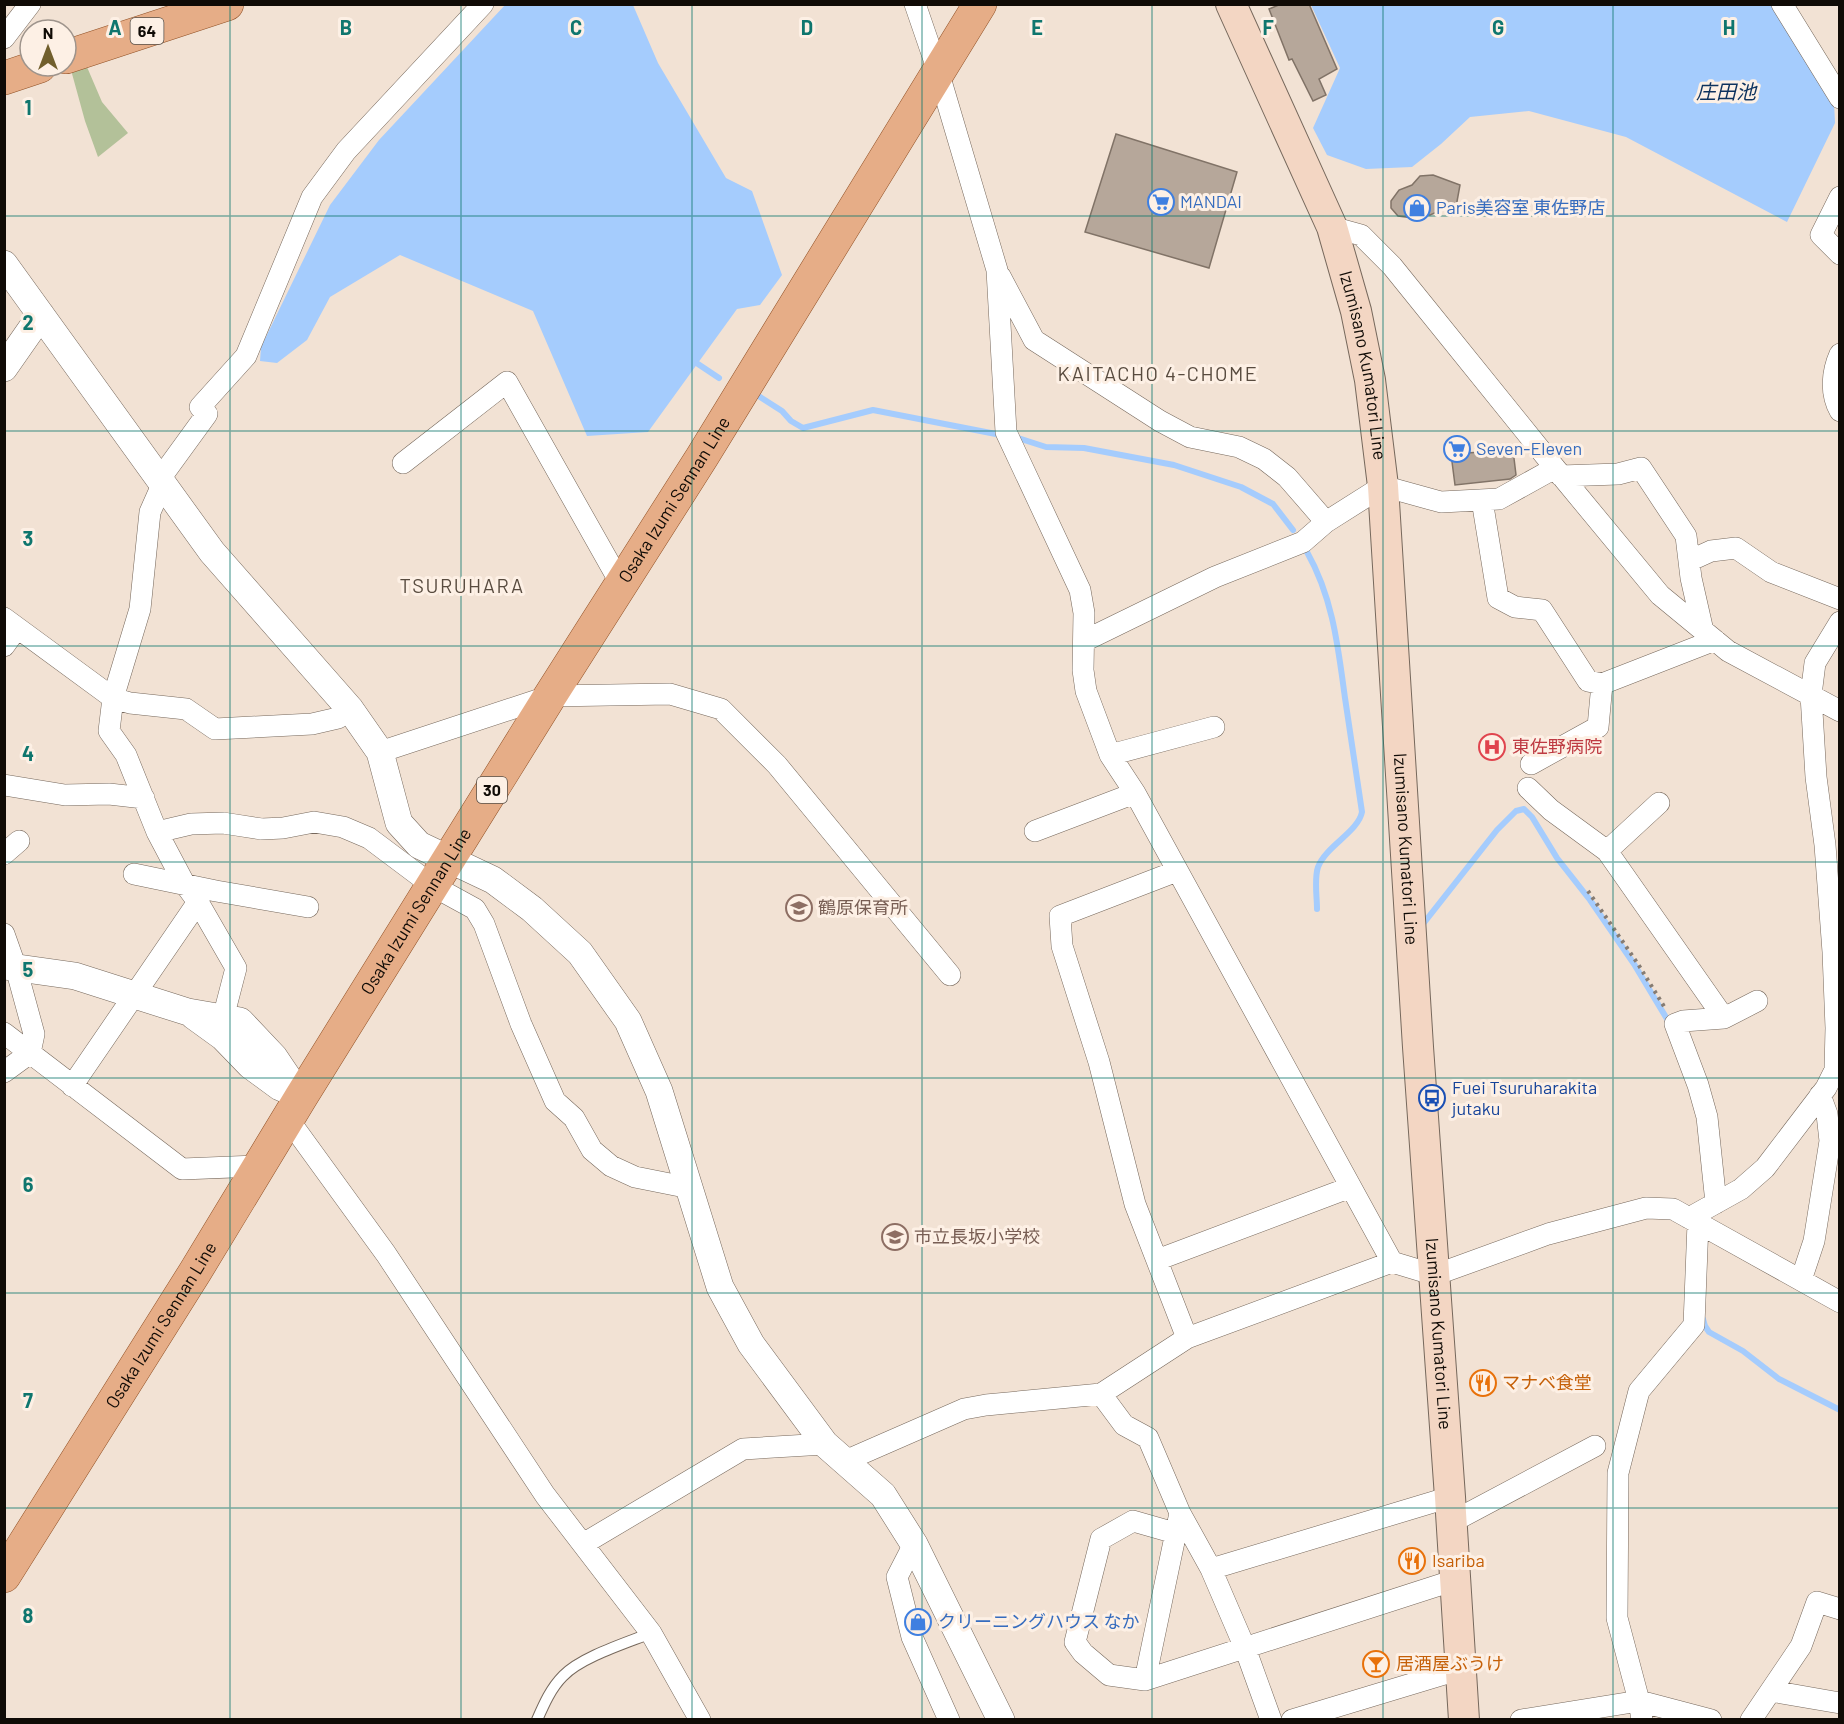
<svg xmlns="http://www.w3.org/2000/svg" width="1844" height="1724" viewBox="0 0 1844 1724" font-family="Barlow,'Noto Sans JP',sans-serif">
<rect width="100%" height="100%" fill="#f2e2d4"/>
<path fill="#b3c199" d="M87 67 102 102 128 133 98 157 85 121 71 70Z"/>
<path fill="#a5ccfd" d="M506 4 633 5 658 63 726 178 752 191 782 275 760 305 737 309 648 432 587 436 533 311 400 255 330 297 307 340 277 363 260 361 261 347 330 205 379 140Z
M1311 5H1776L1834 102 1835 123 1787 222 1626 137 1529 111 1470 117 1441 144 1412 167 1366 169 1327 155 1313 128 1340 68Z"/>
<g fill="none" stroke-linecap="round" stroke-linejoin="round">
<path stroke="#a5ccfd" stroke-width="6" d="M698 364 719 378
M757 395 782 411 791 421 803 428 873 410 1001 435
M1015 437 1046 447 1084 448 1174 465 1241 487 1273 504 1293 530
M1307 552C1333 598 1338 647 1345 698 1351 736 1356 774 1362 812 1358 832 1326 846 1318 867 1314 879 1317 896 1317 909
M1423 924 1497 830 1516 811 1524 809 1532 817 1557 858 1590 900 1634 964 1670 1024
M1703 1319 1705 1326 1709 1332 1743 1351 1779 1379 1840 1410"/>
</g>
<path fill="#b6a79a" stroke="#817367" stroke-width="1.5" d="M1281 4H1309L1337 69 1319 79 1326 95 1313 101 1292 59 1289 60 1269 9Z
M1116 134 1237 172 1209 268 1085 232Z
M1433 175 1460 185 1456 207 1451 206 1430 215 1418 214 1413 218 1398 216 1391 208V201L1399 190 1412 185 1420 176Z
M1513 450 1516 475 1510 479 1455 485 1451 454Z"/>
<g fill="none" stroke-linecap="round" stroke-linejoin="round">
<defs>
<path id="service" d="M537 1720C544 1704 551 1688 563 1676 581 1657 626 1643 651 1633"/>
<path id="minor" d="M915 4 938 71 997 270 1006 432 1080 590 1084 613 1083 670 1086 691 1110 755 1135 793 1392 1262 1435 1275 1548 1234 1646 1208 1673 1209 1840 1302
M1782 4 1840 98
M4 38 30 4
M1840 197 1821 235 1840 254
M1332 227 1361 235 1392 266 1555 468 1660 595 1728 651 1840 711
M1000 276 1034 340 1160 421 1190 437 1239 447 1264 459 1287 477 1326 522 1383 486 1441 502 1499 499 1555 468
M1840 354C1832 372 1830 393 1840 411
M403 463 507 382 621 584
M1561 476 1618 474 1641 468 1686 536 1691 578 1703 631
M159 480 207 414 200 407 246 356 312 197 346 151 483 4
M162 485 150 512 140 609 113 698 109 731 126 755 157 832 184 883 198 902 236 968 223 1018
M1482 500 1498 598 1515 607 1542 610 1588 681 1602 684 1715 640
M1689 561 1711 551 1736 548 1771 572 1840 599
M4 618 113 698 130 703 186 709 215 729 312 724 338 718 350 709
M1084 641 1215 577 1303 542 1326 522
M4 646 17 628
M380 752 550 696 670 694 721 709 777 765 950 975
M1110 755 1214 727
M1531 764 1598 727 1602 684
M4 785 65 795 109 794 144 798
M1528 788 1551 810 1607 851
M1659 803 1607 851 1724 1018
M1035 831 1135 793
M157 832 191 824 223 823 262 829 283 828 314 822 343 827 369 838 433 886 475 909 484 924 521 1024 555 1101 574 1118 592 1150 611 1166 635 1177 690 1188
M4 854 19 841
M1177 871 1060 916 1062 946 1099 1062 1135 1204 1187 1338
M134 874 216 891 308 907
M4 934 16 968 34 1034 30 1053 4 1072
M4 1033 182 1169 259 1166
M72 1086 198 902
M288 1119 386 1254 545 1495 651 1633 700 1720
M1716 1203 1707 1117 1698 1085 1675 1024 1683 1021 1724 1018 1757 1001
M1689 1218 1741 1189 1765 1168 1826 1088 1835 1070 1836 1028 1833 952 1825 845 1816 777 1811 695 1815 663 1840 622
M1157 1260 1351 1187
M1801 1280 1814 1241 1830 1141 1827 1114 1820 1095
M1101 1394 1124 1425 1148 1438 1180 1513 1145 1680
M845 1461 964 1409 986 1405 1101 1394 1187 1338 1392 1262
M1180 1513 1211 1569 1245 1648 1271 1720
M1452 1522 1595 1446
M1175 1533 1133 1521 1101 1539 1075 1642 1083 1653 1109 1675 1145 1680 1455 1580
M583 1544 743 1449 825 1444
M914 1544 897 1577 912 1637 949 1720
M1211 1569 1450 1497
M1771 1691 1840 1703
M1292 1720 1461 1669
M1521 1720 1639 1701 1711 1720
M1642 1720 1639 1701 1617 1618 1618 1473 1639 1391 1694 1325 1698 1223
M1751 1720 1801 1646 1817 1602 1840 1609"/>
<path id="tertiary" d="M4 264 212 552 350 709 380 752 399 823 419 845 493 880 532 909 580 953 628 1021 659 1091 720 1287 751 1344 825 1444 883 1495 914 1544 1001 1720
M4 368 41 315
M4 966 75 976 188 1012 240 1021 274 1057 301 1097
M194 1016 223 1037 250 1065 280 1087 296 1094"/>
<g id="secondary">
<path id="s1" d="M1231 4 1332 227 1356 311 1370 380 1383 486 1418 1047 1450 1497 1464 1720"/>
</g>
<g id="primary">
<path d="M66 57 227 4"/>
<path d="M4 78 40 66"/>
<path id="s2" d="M4 1576 195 1272 301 1097 550 696 702 457 980 4"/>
</g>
</defs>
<use href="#service" stroke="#76685c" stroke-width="12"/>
<use href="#minor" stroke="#76685c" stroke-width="22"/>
<use href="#tertiary" stroke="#76685c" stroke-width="28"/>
<use href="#secondary" stroke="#76685c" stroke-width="32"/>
<use href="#primary" stroke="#915126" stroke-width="34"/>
<path stroke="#877c72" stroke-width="4" stroke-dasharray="3 4.5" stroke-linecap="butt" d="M1588 891 1638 964 1665 1008"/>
<use href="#service" stroke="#fff" stroke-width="10"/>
<use href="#minor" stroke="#fff" stroke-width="21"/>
<use href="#tertiary" stroke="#fff" stroke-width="27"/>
<use href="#secondary" stroke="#f3d6c3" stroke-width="30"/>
<use href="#primary" stroke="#e6ad87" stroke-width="33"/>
</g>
<path fill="none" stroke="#0f766e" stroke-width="1.5" stroke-opacity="0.55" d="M230 4V1720M461 4V1720M692 4V1720M922 4V1720M1152 4V1720M1383 4V1720M1613 4V1720M4 216H1840M4 431H1840M4 646H1840M4 862H1840M4 1078H1840M4 1293H1840M4 1508H1840"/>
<defs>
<symbol id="supermarket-ring" viewBox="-11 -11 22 22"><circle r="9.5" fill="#fdf0e5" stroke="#3f7fe0" stroke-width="1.5"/><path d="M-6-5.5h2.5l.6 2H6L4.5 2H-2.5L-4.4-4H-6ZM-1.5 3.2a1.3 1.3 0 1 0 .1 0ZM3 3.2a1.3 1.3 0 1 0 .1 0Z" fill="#3f7fe0"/></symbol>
<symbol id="shop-ring" viewBox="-11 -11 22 22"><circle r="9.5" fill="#fdf0e5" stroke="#3f7fe0" stroke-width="1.5"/><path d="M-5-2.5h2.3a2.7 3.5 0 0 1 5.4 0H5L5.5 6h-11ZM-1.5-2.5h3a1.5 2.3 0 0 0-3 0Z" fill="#3f7fe0"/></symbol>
<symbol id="hospital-ring" viewBox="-11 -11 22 22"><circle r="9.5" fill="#fdf0e5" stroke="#e0444e" stroke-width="1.5"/><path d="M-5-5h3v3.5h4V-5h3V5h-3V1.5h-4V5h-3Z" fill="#e0444e"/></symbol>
<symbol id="school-ring" viewBox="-11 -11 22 22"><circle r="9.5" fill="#fdf0e5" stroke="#8d6e63" stroke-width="1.5"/><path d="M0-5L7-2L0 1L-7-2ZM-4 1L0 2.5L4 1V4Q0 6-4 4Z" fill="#8d6e63"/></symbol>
<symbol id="bus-ring" viewBox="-11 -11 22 22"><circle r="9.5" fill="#fdf0e5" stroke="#1a4fb4" stroke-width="1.5"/><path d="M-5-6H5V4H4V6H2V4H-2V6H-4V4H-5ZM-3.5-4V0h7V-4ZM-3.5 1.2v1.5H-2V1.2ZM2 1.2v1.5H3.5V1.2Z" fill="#1a4fb4"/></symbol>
<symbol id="restaurant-ring" viewBox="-11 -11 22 22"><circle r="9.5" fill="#fdf0e5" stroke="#e8710a" stroke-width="1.5"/><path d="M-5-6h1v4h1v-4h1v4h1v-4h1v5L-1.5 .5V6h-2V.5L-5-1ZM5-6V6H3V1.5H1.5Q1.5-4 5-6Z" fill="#e8710a"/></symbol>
<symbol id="bar-ring" viewBox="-11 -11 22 22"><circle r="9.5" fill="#fdf0e5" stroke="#e8710a" stroke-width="1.5"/><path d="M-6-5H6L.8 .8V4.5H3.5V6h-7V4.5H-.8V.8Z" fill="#e8710a"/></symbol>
</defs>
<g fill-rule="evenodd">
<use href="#supermarket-ring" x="1146" y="187" width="30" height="30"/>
<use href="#shop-ring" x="1402" y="193" width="30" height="30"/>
<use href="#supermarket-ring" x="1442" y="434" width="30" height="30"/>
<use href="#hospital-ring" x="1477" y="732" width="30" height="30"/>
<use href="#school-ring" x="784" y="893" width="30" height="30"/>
<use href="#bus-ring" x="1417" y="1083" width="30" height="30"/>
<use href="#school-ring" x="880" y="1222" width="30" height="30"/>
<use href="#restaurant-ring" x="1468" y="1368" width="30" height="30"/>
<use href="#restaurant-ring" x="1397" y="1546" width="30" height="30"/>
<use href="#shop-ring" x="903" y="1607" width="30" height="30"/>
<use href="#bar-ring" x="1361" y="1649" width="30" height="30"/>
</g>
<g text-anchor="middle" stroke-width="6" stroke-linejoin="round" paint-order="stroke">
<g fill="#fdf0e5" stroke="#575049" stroke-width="1.5">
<rect x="130.5" y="18" width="33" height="26" rx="4.5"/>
<rect x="477" y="777" width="30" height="26" rx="4.5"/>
</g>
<g font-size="16" font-weight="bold" fill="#100b06">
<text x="147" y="37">64</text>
<text x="492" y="796">30</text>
</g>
<g font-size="18" fill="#366cbe" stroke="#fdf0e5" text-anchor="start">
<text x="1180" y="208">MANDAI</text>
<text x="1436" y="214">Paris美容室 東佐野店</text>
<text x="1476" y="455">Seven-Eleven</text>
<text x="938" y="1628">クリーニングハウス なか</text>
</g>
<g font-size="18" fill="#100b06" stroke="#fdf0e5">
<text dy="6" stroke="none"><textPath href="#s1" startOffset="387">Izumisano Kumatori Line</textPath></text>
<text dy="6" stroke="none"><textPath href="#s2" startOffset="1268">Osaka Izumi Sennan Line</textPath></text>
<text dy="6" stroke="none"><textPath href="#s1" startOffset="873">Izumisano Kumatori Line</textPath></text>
<text dy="6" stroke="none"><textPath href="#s2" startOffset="782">Osaka Izumi Sennan Line</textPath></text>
<text dy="6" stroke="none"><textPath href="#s2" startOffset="296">Osaka Izumi Sennan Line</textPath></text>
<text dy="6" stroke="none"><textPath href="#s1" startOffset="1359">Izumisano Kumatori Line</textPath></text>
</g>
<g font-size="18" fill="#be3a42" stroke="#fdf0e5" text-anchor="start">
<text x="1512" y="753">東佐野病院</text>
</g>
<g font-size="18" fill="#785e54" stroke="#fdf0e5" text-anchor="start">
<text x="818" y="914">鶴原保育所</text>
<text x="914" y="1243">市立長坂小学校</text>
</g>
<g font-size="18" fill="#164399" stroke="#fdf0e5" text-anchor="start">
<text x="1452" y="1094">Fuei Tsuruharakita<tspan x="1452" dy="21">jutaku</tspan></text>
</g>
<g font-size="18" fill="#c56008" stroke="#fdf0e5" text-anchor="start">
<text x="1502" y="1389">マナベ食堂</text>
<text x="1432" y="1567">Isariba</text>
<text x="1396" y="1670">居酒屋ぶうけ</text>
</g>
<g font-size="20" font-style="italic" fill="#0d325e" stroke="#fdf0e5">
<text x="1726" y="99">庄田池</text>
</g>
<g font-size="20" letter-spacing="1.5" fill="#584b3f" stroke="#fdf0e5">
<text x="1158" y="381">KAITACHO 4-CHOME</text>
<text x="462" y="593">TSURUHARA</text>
</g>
</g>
<g font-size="20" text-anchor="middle" font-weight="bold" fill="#0f766e" stroke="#fdf0e5" stroke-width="6" stroke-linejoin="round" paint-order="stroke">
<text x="115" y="35">A</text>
<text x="346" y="35">B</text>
<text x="576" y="35">C</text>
<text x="807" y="35">D</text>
<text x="1037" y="35">E</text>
<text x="1268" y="35">F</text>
<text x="1498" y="35">G</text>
<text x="1729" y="35">H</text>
<text x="28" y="115">1</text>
<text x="28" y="330">2</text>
<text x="28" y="546">3</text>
<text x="28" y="761">4</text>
<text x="28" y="977">5</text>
<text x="28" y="1192">6</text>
<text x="28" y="1408">7</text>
<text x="28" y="1623">8</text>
</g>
<rect width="1844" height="1724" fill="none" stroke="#100b06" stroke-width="12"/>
<g transform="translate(48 48)"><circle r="28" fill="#fdf0e5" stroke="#9e948c" stroke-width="1.5"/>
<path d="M0-4.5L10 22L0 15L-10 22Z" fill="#715f2d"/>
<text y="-9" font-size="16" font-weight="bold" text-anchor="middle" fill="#100b06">N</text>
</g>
</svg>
